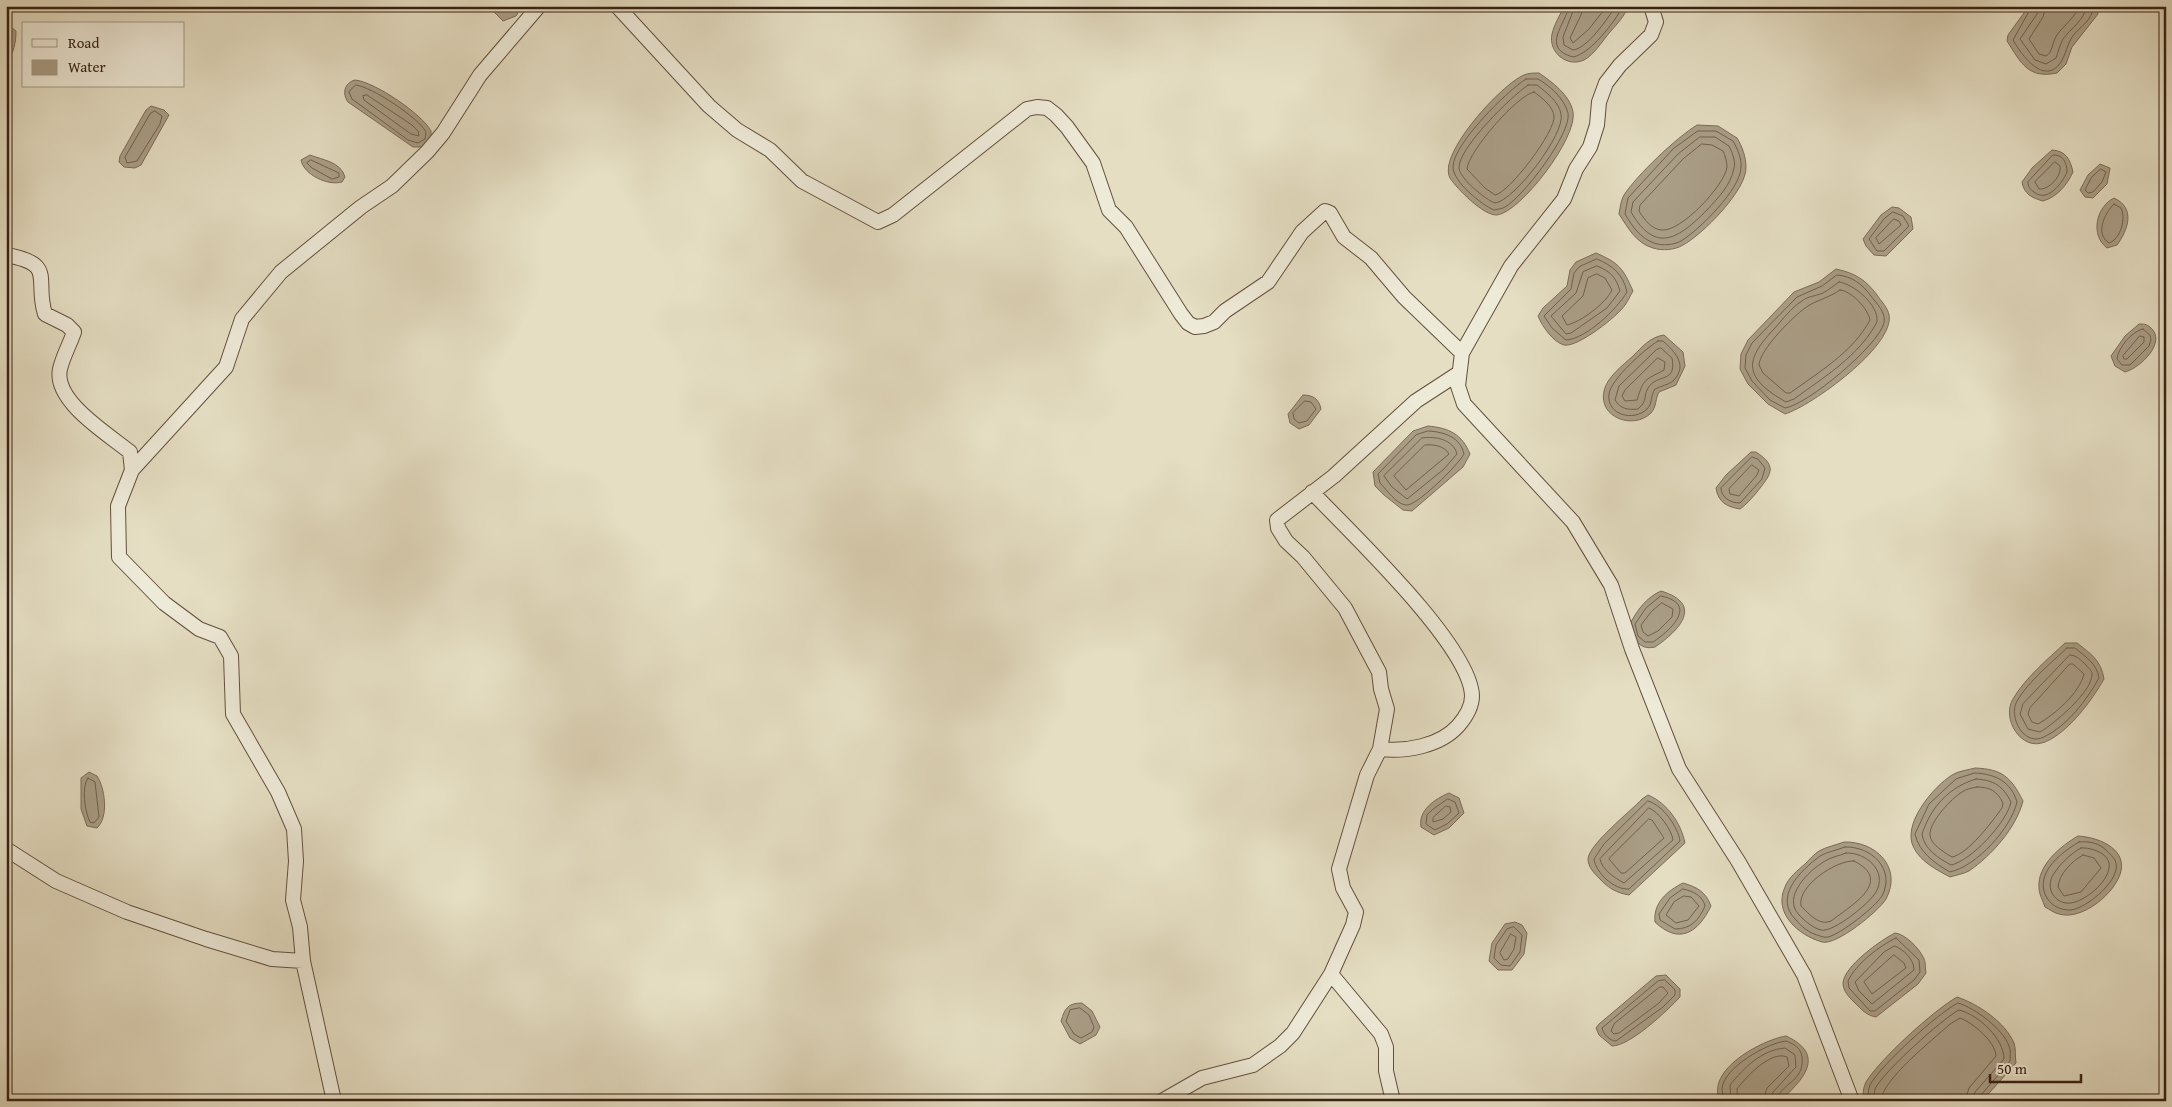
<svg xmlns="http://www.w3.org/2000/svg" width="2172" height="1107" viewBox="0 0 2172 1107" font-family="'Gentium Book Plus',serif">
<rect width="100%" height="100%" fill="#e5dec3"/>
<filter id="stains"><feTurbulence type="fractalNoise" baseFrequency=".004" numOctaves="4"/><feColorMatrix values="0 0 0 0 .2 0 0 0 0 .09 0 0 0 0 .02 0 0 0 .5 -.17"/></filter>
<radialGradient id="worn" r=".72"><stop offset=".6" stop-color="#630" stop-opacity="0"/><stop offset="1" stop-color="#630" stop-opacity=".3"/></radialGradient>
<path fill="#aa9e87" stroke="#7c6c59" d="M488 6H522L516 16 503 21Z
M1565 6H1628C1625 16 1617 24 1610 32 1603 40 1594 55 1584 60 1567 68 1548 52 1552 34 1554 25 1560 14 1565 6Z
M2029 6H2097L2098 14 2072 47 2066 64 2057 73C2028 79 2021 63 2007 41L2008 35Z
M6 23 16 31C16 42 14 54 6 62Z
M1539 73C1552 82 1570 95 1573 112 1578 137 1521 212 1497 215 1484 216 1457 189 1450 178 1437 154 1502 84 1524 75 1528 73 1534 73 1539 73Z
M355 80C375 82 422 114 431 131V140L425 147H413L348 102C342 94 344 83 355 80Z
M151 106 164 110 169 115 141 165 135 168 124 167 119 162 120 156 146 110Z
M1697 125 1718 126 1737 138C1742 146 1746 157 1746 167 1747 190 1702 235 1683 245 1675 250 1662 251 1653 248 1636 243 1628 228 1619 214 1620 208 1621 200 1624 195 1637 175 1676 138 1697 125Z
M2052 150C2066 151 2070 159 2073 172 2067 185 2057 197 2043 201 2032 198 2024 194 2022 182L2032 168Z
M310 155C323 160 341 162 345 177L342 182C328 186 304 175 301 160Z
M2100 164 2110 168 2107 184 2093 198 2085 197 2080 190 2088 175Z
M2114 198C2136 208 2128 230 2117 245L2107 248C2090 235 2096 207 2114 198Z
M1892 207 1899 208 1911 217 1913 229 1886 256 1874 255 1866 246 1863 239 1881 215Z
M1596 253C1619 263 1623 268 1633 291 1630 296 1628 301 1625 305 1618 316 1577 348 1564 345 1553 342 1542 326 1538 316L1543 308 1567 286 1570 270 1576 262Z
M1836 269C1855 273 1866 280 1877 295 1881 301 1888 308 1889 315 1895 346 1811 406 1785 414L1768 404 1748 384 1740 369 1741 354 1748 340 1794 292 1819 282Z
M2139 324C2144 324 2146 324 2150 327 2168 342 2140 368 2125 372L2115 366 2111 356 2125 336Z
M1664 335 1683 352 1685 366 1676 385 1659 392C1655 399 1657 406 1651 413 1634 430 1598 418 1604 391 1607 377 1622 366 1633 356 1642 347 1650 337 1664 335Z
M1303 395C1313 395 1319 399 1321 409L1309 425 1299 429 1290 423 1288 414Z
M1428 426C1449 428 1462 434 1470 454L1463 467 1412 511 1403 510 1384 495 1375 486 1373 472 1413 431Z
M1751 452H1756C1779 467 1770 475 1757 492 1751 499 1747 504 1740 509 1727 507 1718 502 1716 488L1726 475Z
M1661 591C1704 604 1680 630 1655 647 1638 651 1633 637 1630 624 1637 610 1647 597 1661 591Z
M2065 643H2077C2091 654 2101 660 2104 679 2092 700 2069 732 2045 742 2021 752 2001 718 2013 699 2025 678 2048 659 2065 643Z
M1975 768C2002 769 2011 777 2023 801 2016 828 1992 855 1969 871 1963 874 1956 875 1950 877 1937 870 1921 862 1914 848 1901 825 1933 787 1952 775 1958 771 1968 770 1975 768Z
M89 772 97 776C105 788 109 817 97 828L87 826 81 809V778Z
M1449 793 1459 798 1464 813 1449 828 1434 835 1421 827C1418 810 1435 799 1449 793Z
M1648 795C1667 803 1681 823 1685 843L1629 895C1617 893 1608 888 1600 879 1594 873 1588 867 1588 859 1589 844 1631 811 1642 799Z
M2078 836C2096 837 2126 847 2121 871 2116 893 2082 921 2059 914 2054 913 2049 909 2045 907 2043 901 2039 894 2039 888 2037 865 2061 846 2078 836Z
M1844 842C1875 841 1903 867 1886 899 1879 911 1836 946 1822 942 1798 935 1773 913 1785 887 1788 878 1798 870 1805 864 1809 860 1814 854 1819 851 1826 847 1836 845 1844 842Z
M1683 883C1697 887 1706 892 1711 906 1698 933 1679 945 1655 922 1653 903 1667 891 1683 883Z
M1515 922 1522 925 1527 933 1524 954 1512 970H1498L1489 961 1492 943 1505 924Z
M1895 933C1905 934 1919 948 1923 957 1926 961 1925 968 1926 973L1918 984 1876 1017C1866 1015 1862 1010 1854 1002 1849 997 1843 991 1843 983 1844 966 1881 940 1895 933Z
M1666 975 1680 989V997C1667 1011 1630 1046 1612 1046L1599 1035 1596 1028 1599 1024 1656 976Z
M1957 997C1978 1004 2005 1022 2014 1043 2016 1048 2015 1057 2016 1063L1982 1101H1863C1863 1094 1863 1088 1866 1082 1881 1058 1933 1011 1957 997Z
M1082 1003 1092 1011 1100 1027 1096 1035 1080 1044 1070 1038 1061 1021C1065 1008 1068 1003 1082 1003Z
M1786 1036C1827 1055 1803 1080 1780 1101H1720C1705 1070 1762 1040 1786 1036Z"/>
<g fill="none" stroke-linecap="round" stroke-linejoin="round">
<path stroke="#71604d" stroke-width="1" d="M1569 6C1566 24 1540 48 1573 57 1590 54 1615 22 1623 6
M1575 6 1563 37 1564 45 1573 50C1588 48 1607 19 1616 6
M1583 6 1581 15 1570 38 1573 43 1589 29 1607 6
M2032 6 2013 40C2021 54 2044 87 2061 62 2066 54 2067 45 2072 37 2080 26 2093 21 2093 6
M2038 6 2037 14 2020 39 2035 60 2046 64 2056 58C2058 52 2060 45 2063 39 2070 29 2086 19 2086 6
M2046 6 2043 17 2029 39 2039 54 2046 56C2053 52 2052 42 2057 35 2063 26 2076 17 2079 6
M1526 79H1538C1550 86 1564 98 1568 113 1572 133 1523 197 1505 207 1502 209 1498 209 1494 210 1482 205 1453 182 1453 167 1453 144 1507 91 1526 79Z
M356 85C372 87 419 118 426 132L425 139 418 143 408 140 352 99 349 92Z
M1528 85H1537C1546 92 1559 102 1561 114 1566 133 1514 201 1495 203 1486 200 1460 179 1459 168 1458 148 1512 96 1528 85Z
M1534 92C1541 97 1553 106 1554 116 1556 131 1509 193 1495 195L1485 188 1467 169C1468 152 1517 95 1534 92Z
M367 95 412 125 418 131 419 136 411 134 364 100 363 96Z
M155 111 162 116 160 124 137 161 127 163 125 157 150 114Z
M1698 131H1716L1733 141C1737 148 1742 159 1741 167 1741 189 1699 230 1681 241 1674 245 1662 246 1654 243 1640 238 1632 226 1625 214L1628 198 1673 149Z
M1700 137H1715L1729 146C1732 152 1736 162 1734 168 1731 185 1718 198 1707 210 1679 238 1656 255 1631 212L1633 202 1678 154Z
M1702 144 1712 145 1723 151C1725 155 1727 162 1727 167 1725 185 1681 232 1662 230 1652 230 1644 219 1639 211L1640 205 1683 159Z
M2053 155C2063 154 2067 163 2067 172 2062 184 2047 203 2034 192 2030 189 2028 187 2028 182Z
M311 160 339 173V177L332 179 312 168 307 163Z
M2055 162 2060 166C2062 176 2049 190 2039 189L2035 182Z
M2101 169 2106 172 2102 182 2093 192 2088 193 2085 190 2091 178Z
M2114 204 2121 208C2126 218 2121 239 2109 243 2095 234 2104 214 2114 204Z
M1893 212 1903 216 1909 226 1884 251H1877L1869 239 1884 219Z
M1894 219 1899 221 1901 225 1879 244 1876 238Z
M1597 259C1613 266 1623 274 1627 292 1617 309 1586 339 1566 340L1552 328 1544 316 1571 289 1574 273 1579 267Z
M1597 266C1610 271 1616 277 1620 291L1607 308 1571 333 1566 334 1551 316 1576 293 1583 272Z
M1597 274 1605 278 1612 290C1606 303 1581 322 1567 325L1562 316 1583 296 1588 278Z
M1837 275C1852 276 1862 284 1871 296 1877 304 1886 312 1884 323 1878 346 1807 405 1785 408L1770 400 1752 381 1745 368 1746 355 1752 343 1797 297 1822 286Z
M1839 282C1854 284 1879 305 1877 322 1859 356 1824 377 1794 399L1786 402C1744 378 1743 361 1775 328 1783 319 1791 308 1802 301 1808 296 1816 296 1823 293 1829 290 1834 285 1839 282Z
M1840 290C1852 291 1868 309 1870 320 1853 352 1819 372 1790 393H1786L1763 373 1759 365C1760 349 1793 317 1805 308 1816 300 1829 298 1840 290Z
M2143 329 2150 335 2151 340 2149 346 2130 365H2122L2117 359C2118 348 2132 331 2143 329Z
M2140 336 2144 337V342L2127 359H2124L2123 356Z
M1658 341H1663C1674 351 1689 365 1673 381 1668 385 1661 386 1655 389 1650 396 1653 403 1647 409 1634 422 1606 415 1609 394 1611 379 1645 349 1658 341Z
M1661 348 1672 358C1677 384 1657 373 1648 388 1643 397 1648 400 1638 409 1627 410 1621 409 1615 400L1619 386 1656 350Z
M1658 358 1665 362 1664 370C1644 381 1644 378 1637 400L1625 401 1622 396 1625 390Z
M1305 401 1311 402 1316 409 1307 421 1299 423 1294 419 1293 413Z
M1428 431C1445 432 1460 437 1464 454 1459 464 1416 507 1406 505 1396 504 1387 490 1380 483L1378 474 1416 435Z
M1422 438C1435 436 1453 439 1457 454L1444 469 1407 499 1392 487 1384 476Z
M1425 445C1433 444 1445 446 1449 454L1406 490 1394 476Z
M1752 457 1758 459 1765 468 1762 479 1740 503C1731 503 1721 498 1721 488Z
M1752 465 1759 470 1757 475 1739 496 1730 494 1729 489Z
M1661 596C1699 604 1671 630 1653 642H1645L1638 636 1635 624 1646 608Z
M1662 603 1673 609 1672 617 1658 631 1648 636 1643 632 1641 625 1651 612Z
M2067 648H2075C2086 657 2097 664 2099 678 2086 701 2068 725 2044 737 2024 747 2008 717 2017 701 2028 682 2051 663 2067 648Z
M2070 655C2076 655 2081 660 2086 665 2088 668 2092 670 2092 674 2093 691 2054 724 2040 732L2028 729 2020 714 2023 704Z
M2070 664H2073L2084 674C2079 694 2055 714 2038 724L2032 722 2028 714 2030 708Z
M1975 773C1996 774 2011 782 2017 802 2011 828 1977 866 1950 872 1934 863 1919 852 1915 834L1929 804 1956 779Z
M88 778 95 782 99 817 94 823 90 822C85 812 81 787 88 778Z
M1976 779C1994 780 2003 786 2011 802 2007 822 1971 861 1951 865 1938 858 1924 849 1922 834 1931 807 1949 787 1976 779Z
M1977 787C1990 787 1997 791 2003 803L2002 808C1992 822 1968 854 1952 857 1945 853 1930 844 1930 835 1929 822 1952 798 1962 792 1966 789 1972 788 1977 787Z
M1448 799 1455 802 1459 813 1447 824 1435 830 1426 824 1427 815 1432 810Z
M1648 801C1663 805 1678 827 1680 841L1629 889C1614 890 1596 873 1594 859L1604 844Z
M1446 806 1450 807 1451 812 1443 819 1433 822V818Z
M1649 808C1658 811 1672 830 1673 840L1624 883C1615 878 1602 870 1600 859Z
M1649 819 1652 820 1664 838 1625 873H1621L1609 859Z
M2079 842C2090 841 2099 843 2107 851 2109 853 2113 857 2115 860 2124 878 2087 908 2071 910 2051 911 2037 892 2046 873 2052 860 2067 849 2079 842Z
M1845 847C1871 846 1896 869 1882 896 1875 907 1841 934 1828 937 1824 938 1821 936 1817 935 1809 933 1801 926 1796 920 1773 897 1800 871 1820 856 1827 852 1837 850 1845 847Z
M2081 848C2091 847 2112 854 2109 868 2107 883 2085 901 2071 903 2055 905 2045 888 2053 875 2060 864 2070 854 2081 848Z
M1846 853C1866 852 1888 871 1876 892 1870 903 1833 933 1821 930 1813 928 1805 921 1799 915 1782 897 1808 871 1825 861 1831 857 1839 856 1846 853Z
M2083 855 2094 858 2101 868 2081 892 2064 896 2058 887C2059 874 2072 861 2083 855Z
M1854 861C1894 881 1852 905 1831 921 1819 926 1809 914 1801 906 1797 886 1836 860 1854 861Z
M1683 889C1693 891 1703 896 1705 906 1699 920 1691 929 1675 929L1660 920 1659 914 1670 898Z
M1684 896 1691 897 1699 906 1688 920 1676 923 1666 915 1674 902Z
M1514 927 1522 935 1520 952 1510 966 1501 965 1494 958 1496 945 1507 929Z
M1511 934 1516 937 1514 949 1508 959 1504 960 1500 953Z
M1896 938 1919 960 1920 972 1914 980 1875 1011H1870L1849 988 1848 981C1856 964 1879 946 1896 938Z
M1895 946C1904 950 1914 959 1914 970L1872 1004 1859 991 1855 982 1884 952Z
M1894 955 1904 963 1906 968 1872 994 1864 982Z
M1665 980 1675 990V995L1663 1007 1616 1041C1610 1041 1603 1034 1602 1028L1658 981Z
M1660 987H1663L1668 993 1659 1003 1619 1033 1614 1034 1611 1031 1614 1024Z
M1080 1008 1089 1015 1094 1027 1092 1032 1081 1038 1074 1034 1066 1021 1070 1010Z
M1724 1101C1724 1097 1722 1093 1722 1089 1723 1068 1767 1043 1786 1041 1794 1044 1801 1048 1802 1057 1805 1083 1779 1083 1777 1101
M1731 1101 1730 1085C1744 1068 1761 1050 1785 1048L1795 1055 1796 1067 1773 1092 1771 1101
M1738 1101 1737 1089C1746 1077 1771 1050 1787 1057L1789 1066 1767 1088 1763 1101
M1868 1101C1868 1096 1868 1090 1870 1085 1880 1066 1939 1012 1958 1003 1975 1008 2003 1029 2009 1046 2011 1050 2010 1057 2010 1061L1981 1095 1979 1101
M1874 1101C1874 1097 1874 1093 1875 1089 1882 1073 1943 1018 1959 1010 1979 1015 2004 1039 2004 1059L1975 1092 1973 1101
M1881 1101C1881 1080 1934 1039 1950 1024L1960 1018C1973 1023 1995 1041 1996 1056L1969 1088 1965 1101"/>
<defs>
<path id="minor" d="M617 6 709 106 737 130 770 150 802 181 878 222 893 215 1027 109 1037 107 1047 108 1056 115 1067 127 1093 163 1109 210 1126 227 1181 314 1188 323 1195 327 1204 326 1214 322 1225 311 1268 282 1302 232 1325 211 1330 213 1344 237 1371 258 1404 297 1462 353
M1651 6 1656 22 1651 35 1620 65 1606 83 1599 102 1597 125 1590 147 1576 169 1564 199 1511 266 1462 353 1458 386 1464 404 1573 522 1611 585 1632 649 1679 769 1738 861 1804 975 1852 1101
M6 255C57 264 34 279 45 314L67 325 74 332C70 344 63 356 60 369 53 401 108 434 130 452L132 470
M1312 492C1349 531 1471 646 1472 696 1472 708 1465 718 1458 726 1440 746 1406 752 1380 749
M6 849 56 881 127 912 206 939 272 959 303 961
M334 1101 303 961 300 927 293 900 296 861 294 829 278 792 233 714 231 656 220 637 199 629 164 603 119 557 118 506 132 470 226 367 242 319 281 272 361 207 392 186 427 152 443 133 480 75 539 6
M1162 1101 1202 1078 1253 1065 1280 1046 1293 1033 1331 974
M1393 1101 1386 1071V1047L1381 1034 1331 974 1353 925 1356 912 1343 888 1339 869 1367 775 1380 749 1387 709 1381 689 1379 672 1345 608 1303 557 1286 541 1278 528 1277 520 1334 476 1416 401 1459 373"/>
</defs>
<use href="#minor" stroke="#63503f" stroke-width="16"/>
<use href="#minor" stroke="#eeead8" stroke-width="14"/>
</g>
<rect width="2172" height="1107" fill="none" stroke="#e5dec3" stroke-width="25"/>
<rect x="8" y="8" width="2157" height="1092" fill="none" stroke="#382113" stroke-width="2.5"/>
<rect x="12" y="12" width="2147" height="1082" fill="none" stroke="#382113"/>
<rect x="22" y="22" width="162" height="65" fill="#eeead8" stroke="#a59a89"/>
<rect x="32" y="39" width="25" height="8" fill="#eeead8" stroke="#a59a89"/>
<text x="68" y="48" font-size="15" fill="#382113">Road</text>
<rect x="32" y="60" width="25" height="15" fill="#aa9e87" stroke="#a59a89"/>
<text x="68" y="72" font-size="15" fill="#382113">Water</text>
<path d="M1990 1074v8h91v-8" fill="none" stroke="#382113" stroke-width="2.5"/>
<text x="1997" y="1074" font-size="15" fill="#382113" stroke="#eeead8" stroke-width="4" paint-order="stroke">50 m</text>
<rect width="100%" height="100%" filter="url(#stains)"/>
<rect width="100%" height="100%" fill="url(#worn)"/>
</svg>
